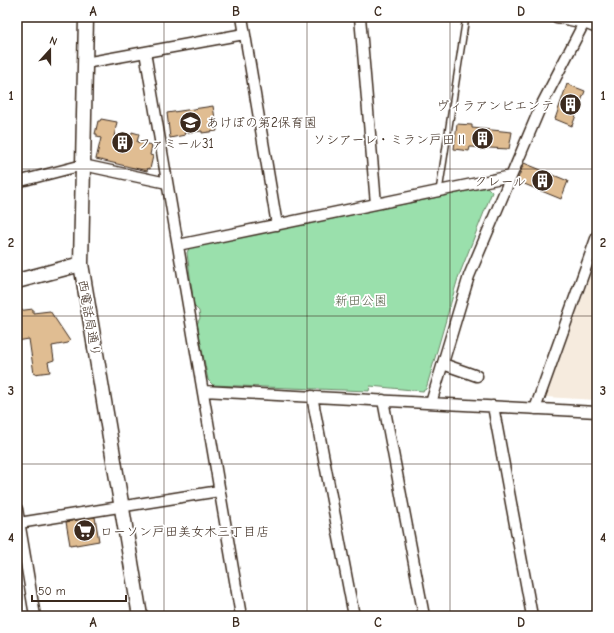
<svg xmlns="http://www.w3.org/2000/svg" width="614" height="633" viewBox="0 0 614 633" font-family="'Comic Neue','Klee One',sans-serif">
<rect width="100%" height="100%" fill="#fff"/>
<filter id="ink" filterUnits="userSpaceOnUse"><feTurbulence type="fractalNoise" baseFrequency=".025" numOctaves="2"/><feDisplacementMap in="SourceGraphic" scale="8" xChannelSelector="R" yChannelSelector="G"/><feConvolveMatrix kernelMatrix="1 2 1 2 8 2 1 2 1" color-interpolation-filters="sRGB"/></filter>
<g filter="url(#ink)">
<path fill="#f6ebde" d="M597 256V400L546 397Z"/>
<path fill="#9ae0ac" stroke="#6a8565" d="M487 187 492 192 458 278 426 389 423 391 370 386 369 391 213 385 208 380 197 324 200 318 199 311 194 306 187 253 189 248Z"/>
<path fill="#e0bd92" stroke="#3b2a1e" d="M567 84 585 91 572 126 555 119Z
M213 106 217 131 202 133V131L184 133 185 135 170 138 167 113Z
M101 119 117 122 114 137 130 141 132 132 139 134 137 142 152 145 150 155 153 156 150 169 148 168 147 171 96 159 101 138 97 137V134H95L98 121H100Z
M457 124 472 125V128L512 132 509 149 470 147 469 151 454 149Z
M524 163 568 181 561 199 517 181Z
M33 309V313L50 311 70 341 68 343 52 346 54 360 48 362 50 372 34 374 29 339 17 341V311Z
M95 517 99 541 76 545V544L70 545 66 522Z"/>
<g fill="none" stroke-linecap="round" stroke-linejoin="round">
<defs>
<path id="lane" d="M439 191 466 17"/>
<path id="street" d="M242 17 277 225
M360 17 376 204
M556 17 584 23 597 28
M145 52 241 616
M85 63 244 34
M17 182 83 165 167 183
M178 245 511 176
M443 364 477 376
M203 391 597 412
M312 396 354 616
M383 400 424 616
M431 403 469 276 540 108 587 17
M493 406 532 616
M535 409 597 236
M17 509 35 616
M19 523 219 491"/>
<path id="secondary" d="M86 17 81 264 140 616
M17 281 81 264"/>
</defs>
<use href="#lane" stroke="#3b2a1e" stroke-width="8"/>
<use href="#street" stroke="#3b2a1e" stroke-width="13"/>
<use href="#secondary" stroke="#3b2a1e" stroke-width="17"/>
<use href="#lane" stroke="#fff" stroke-width="5"/>
<use href="#street" stroke="#fff" stroke-width="10"/>
<use href="#secondary" stroke="#fff" stroke-width="14"/>
</g>
</g>
<path fill="none" stroke="#3b2a1e" stroke-width="1" stroke-opacity="0.55" d="M164 17V616M307 17V616M450 17V616M17 169H597M17 316H597M17 464H597"/>
<defs>
<symbol id="building-disc" viewBox="-11 -11 22 22"><circle r="9.5" fill="#3b2a1e" stroke="#fff"/><path d="M-4-6H4V6H1V3H-1V6H-4ZM-2.5-4.3h1.7v1.8h-1.7ZM.8-4.3h1.7v1.8H.8ZM-2.5-1h1.7V.8h-1.7ZM.8-1h1.7V.8H.8Z" fill="#fff"/></symbol>
<symbol id="school-disc" viewBox="-11 -11 22 22"><circle r="9.5" fill="#3b2a1e" stroke="#fff"/><path d="M0-5L7-2L0 1L-7-2ZM-4 1L0 2.5L4 1V4Q0 6-4 4Z" fill="#fff"/></symbol>
<symbol id="supermarket-disc" viewBox="-11 -11 22 22"><circle r="9.5" fill="#3b2a1e" stroke="#fff"/><path d="M-6-5.5h2.5l.6 2H6L4.5 2H-2.5L-4.4-4H-6ZM-1.5 3.2a1.3 1.3 0 1 0 .1 0ZM3 3.2a1.3 1.3 0 1 0 .1 0Z" fill="#fff"/></symbol>
</defs>
<g fill-rule="evenodd">
<use href="#building-disc" x="558" y="92" width="25" height="25"/>
<use href="#school-disc" x="178" y="110" width="25" height="25"/>
<use href="#building-disc" x="470" y="126" width="25" height="25"/>
<use href="#building-disc" x="110" y="130" width="25" height="25"/>
<use href="#building-disc" x="530" y="168" width="25" height="25"/>
<use href="#supermarket-disc" x="72" y="518" width="25" height="25"/>
</g>
<g text-anchor="middle" stroke-width="3.5" stroke-linejoin="round" paint-order="stroke">
<g font-size="13" fill="#3b2a1e" stroke="#fff" text-anchor="end">
<text x="554" y="110">ヴィラアンビエンテ</text>
<text x="206" y="127" text-anchor="start">あけぼの第2保育園</text>
<text x="468" y="144">ソシアーレ・ミラン戸田Ⅱ</text>
<text x="138" y="148" text-anchor="start">ファミール31</text>
<text x="526" y="186">クレール</text>
<text x="100" y="536" text-anchor="start">ローソン戸田美女木三丁目店</text>
</g>
<g font-size="13" fill="#586149" stroke="#fff">
<text x="361" y="305">新田公園</text>
</g>
<g font-size="13" fill="#3b2a1e" stroke="#fff">
<text transform="translate(90 318) rotate(80)" y="5">西電話局通り</text>
</g>
</g>
<rect width="614" height="633" fill="none" stroke="#fff" stroke-width="44"/>
<g transform="translate(50 50) rotate(21)" stroke="#ffffff" stroke-width="3" paint-order="stroke">
<path d="M0-3L7 15L0 10L-7 15Z" fill="#3b2a1e"/>
<text y="-6" font-size="11" font-weight="bold" text-anchor="middle" fill="#3b2a1e">N</text>
</g>
<path d="M32 595v6h94v-6" fill="none" stroke="#3b2a1e" stroke-width="2"/>
<text x="38" y="595" font-size="12" fill="#3b2a1e" stroke="#ffffff" stroke-width="3" paint-order="stroke">50 m</text>
<rect x="22" y="22" width="570" height="589" fill="none" stroke="#3b2a1e" stroke-width="1.5"/>
<g font-size="13" text-anchor="middle" font-weight="bold" fill="#3b2a1e">
<text x="93" y="16">A</text>
<text x="236" y="16">B</text>
<text x="378" y="16">C</text>
<text x="521" y="16">D</text>
<text x="11" y="100">1</text>
<text x="603" y="100">1</text>
<text x="11" y="247">2</text>
<text x="603" y="247">2</text>
<text x="11" y="395">3</text>
<text x="603" y="395">3</text>
<text x="11" y="542">4</text>
<text x="603" y="542">4</text>
<text x="93" y="627">A</text>
<text x="236" y="627">B</text>
<text x="378" y="627">C</text>
<text x="521" y="627">D</text>
</g>
</svg>
